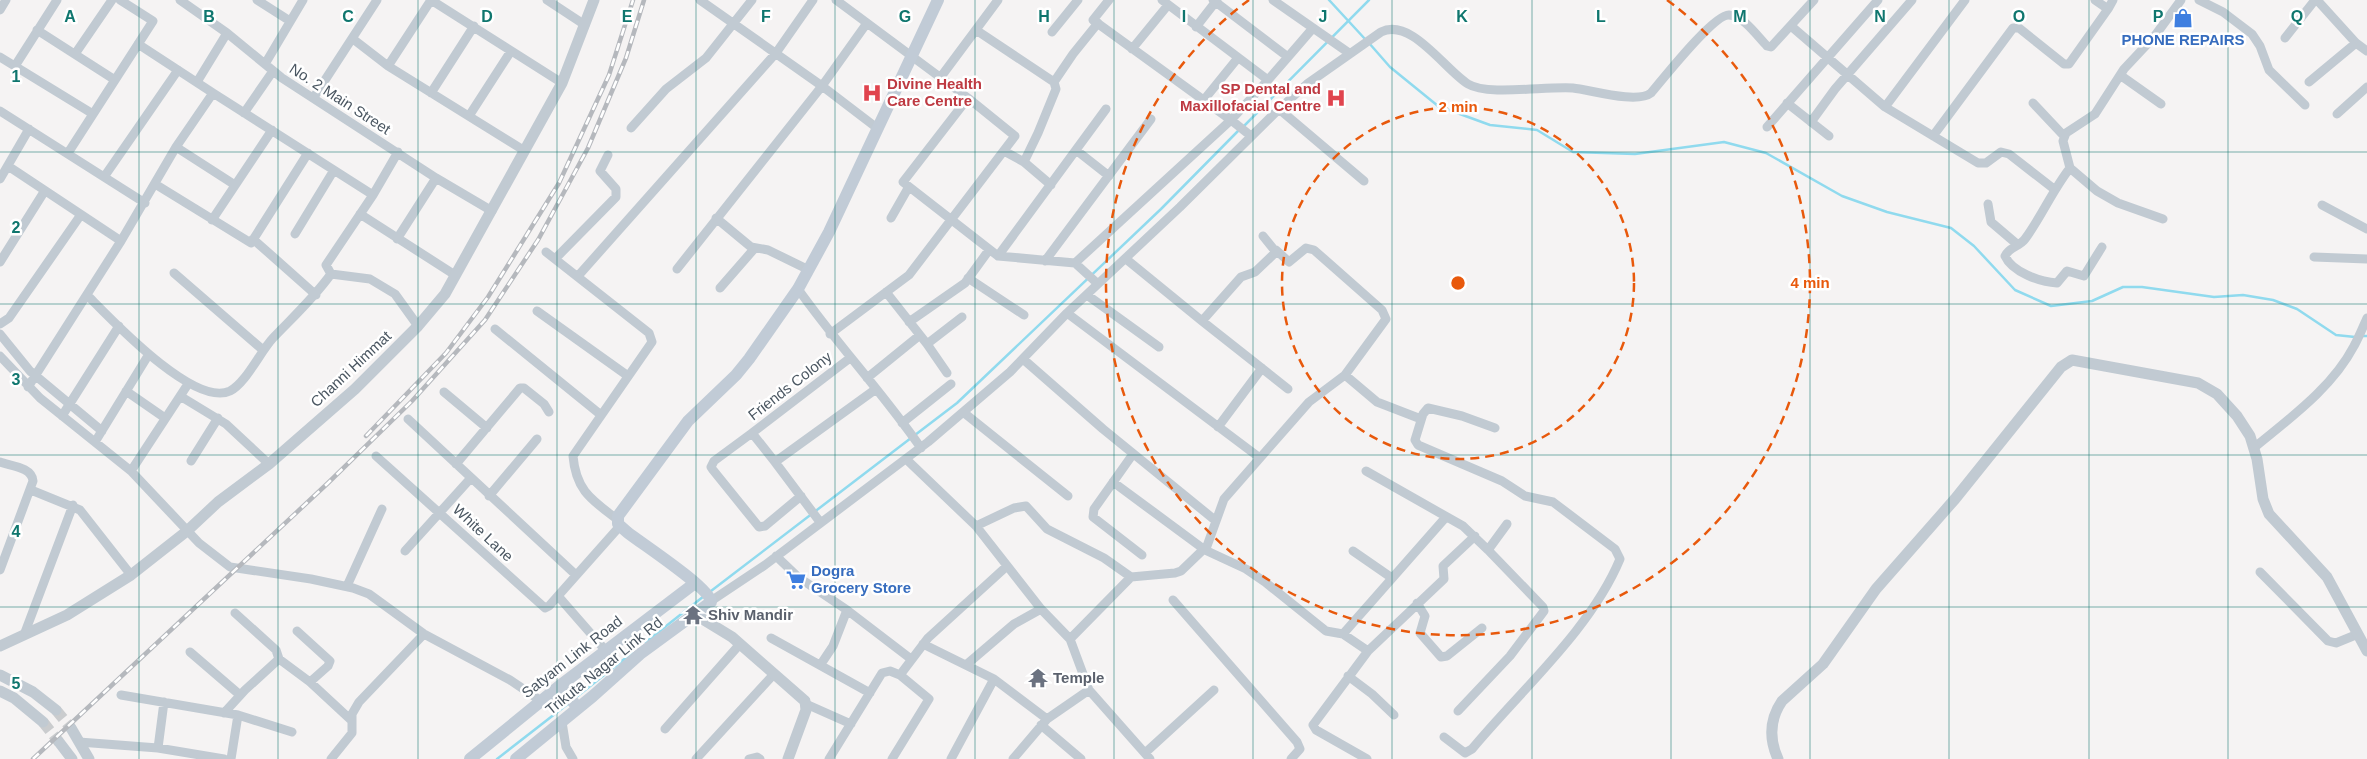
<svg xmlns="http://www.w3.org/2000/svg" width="2367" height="759" viewBox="0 0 2367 759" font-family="Helvetica,sans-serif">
<rect width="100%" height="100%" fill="#f5f3f3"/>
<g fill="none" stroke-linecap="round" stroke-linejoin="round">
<path stroke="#90daee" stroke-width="2.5" d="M1329 0 1365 39
M1369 43 1390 67 1438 106 1490 125 1537 130 1573 152 1635 154 1724 142 1766 153 1842 196 1887 212 1951 228 1974 246 2015 290 2051 306 2092 301 2123 287H2142L2214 297 2243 295 2273 300 2297 309 2336 335 2355 337
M1243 127 1369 0
M2360 336H2367
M915 435 957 403 1161 209 1239 130
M711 591 911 438
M646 642 704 596
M575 698 632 653
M497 759 569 703"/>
<path stroke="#caccce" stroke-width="11" stroke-dasharray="11 5.5" stroke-linecap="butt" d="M56 710 71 728
M43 722 59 742"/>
<path stroke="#c1cad2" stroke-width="9" d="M180 0 227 33 282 78 436 178 492 211
M257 0 290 21
M431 0 562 83
M547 0 585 25
M700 0 822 86 877 128
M836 0 968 98 903 182 998 256 1075 263 1098 284
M1109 0 1093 20 1231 120 1268 80 1162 0
M1213 0 1288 57 1268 80
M1273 0 1349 53
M2095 0 2108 9 2113 0
M2199 0 2223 12 2252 34 2260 46 2269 70 2305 105
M2317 0 2356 43 2367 51
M0 10 6 0
M1791 26 1885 107 1978 163H1986L2001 152 2009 154 2054 189
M1196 27 1217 0
M37 30 115 80
M976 30 1054 82 1073 54 1098 23
M1052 32 1078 0
M2285 38 2315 0
M353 39 388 66 525 151
M138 44 213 93
M1132 49 1168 5
M75 54 112 0
M0 57 93 114
M1288 57 1313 28
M265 64 303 0
M15 66 57 0
M388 66 431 0
M2120 75 2161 104
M940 78 998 0
M197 82 227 33
M2309 82 2356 43
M431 93 474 26
M314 97 377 0
M1203 101 1237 59
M1787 103 1829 136
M2033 103 2064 136
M1885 107 1965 0
M1279 109 1364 181
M0 111 145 203
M244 113 273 71
M2337 114 2367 87
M469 116 511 51
M1811 122 1835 89 1912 0
M1767 127 1878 0
M631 128 666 89 706 58 752 0
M1933 136 2013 28H2019L2064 64H2069L2108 9
M176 147 235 185
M1076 150 1109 176
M1004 151 1024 162 1051 185
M68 153 153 21 120 0
M1024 162 1038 133 1056 89 1054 82
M8 166 121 241
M2070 168C2052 191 2042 216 2025 239 2020 246 2008 248 2005 256 2012 272 2040 282 2057 283L2067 271 2084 276 2102 247
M104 177 178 70
M0 179 29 129
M155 184 251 243 308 153
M373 195 326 265 331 274 370 279 395 294 418 326
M1988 204 1991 222 2018 245
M2322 205 2367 229
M360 214 455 275
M716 218 751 247 768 250 809 270
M891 218 907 190 911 189
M2163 219 2118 203 2097 191 2070 168 2063 141 2066 133 2095 114 2124 69 2154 37 2181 0
M212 220 272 130
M295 234 334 170
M253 239 316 295
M397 239 436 178
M546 252 649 333 652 342 573 456C576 491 592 500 618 520
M998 256 1106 109
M2314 257 2367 259
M555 259 616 197V189L600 171 608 155
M1126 259 1202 321 1288 389
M1045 261 1151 119
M0 262 44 192
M1075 263 1231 120 1251 136
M677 269 822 86 867 23
M174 273 263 350
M578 276 776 53 813 0
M968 278 1024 315
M720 288 754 249
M798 289C837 344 883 393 921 448
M886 292 927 344 947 373
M87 295C111 319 194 408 230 391 246 383 260 352 273 338 294 316 313 299 331 274
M1087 295 1159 347
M537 311 628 376
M1067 313 1260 458
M1202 321 1241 277 1255 272 1276 252 1263 236
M909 322 965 283 989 250
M0 324 9 318 80 216
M495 329 601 415
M0 334 30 371 102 431
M830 334 909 275 1015 136 968 98
M927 344 962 317
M0 356 40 398 131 471 199 543 230 567 311 579 353 588 369 594 424 634 510 680 541 701
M1023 359 1103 429 1216 521
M1345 375 1377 402 1421 419
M867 378 920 335
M28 387 121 241 176 147 213 93 373 195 398 152
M126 391 165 418
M444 392 487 428
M180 396 226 424 269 464
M963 412 1068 496
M62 416 119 326
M408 419 576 575
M902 423 951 384
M1218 427 1262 368
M752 433 714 461 711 467 713 470 759 527 765 526 801 496
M95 442 149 354
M2255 447C2290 418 2332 388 2354 346 2359 337 2363 327 2367 318
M1133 454 1094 509 1093 517 1142 555
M376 456 545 608 549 606 620 526
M906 459 976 526 1041 609 1070 639 1089 690 1150 759
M191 461 218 418
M0 462C11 466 32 467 33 481L0 570
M775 462 752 433 850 358
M456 464 520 388H524L544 404 549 412
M131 471 188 384
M1366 471 1463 526 1488 550 1507 524
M1113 482 1205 550 1246 569 1265 582 1326 631 1343 634 1368 651
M31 490 80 510 131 575
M489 496 537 439
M820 522 775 462 876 389
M976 526 1014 508 1026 506 1047 529 1104 558 1131 577 1175 573 1181 571 1207 546 1224 499 1309 402 1345 375 1386 319 1382 310 1314 250 1306 248 1289 262 1276 250
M405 551 470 479
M1353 551 1392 578
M776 556 798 577 847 610 911 659
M2260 572 2328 641 2336 643 2358 634
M347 586 382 509
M558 596 606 651
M1173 600 1297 742 1300 749 1291 759
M711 601 765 565 928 442 1010 372 1067 313 1180 207 1279 109 1307 84 1381 32C1411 17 1445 70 1468 84 1487 96 1546 86 1573 88 1591 90 1637 104 1651 93 1663 79 1714 14 1729 15 1744 16 1757 36 1767 46L1771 47 1814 0
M1417 603 1425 616 1420 633 1441 657 1447 656 1482 628
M235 613 276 650 279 659
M297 631 330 661 328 666 310 682
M1343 634 1446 517
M24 635 73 505
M771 638 870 693
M1070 639 1131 577
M923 644 994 679 951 759
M190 652 240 695
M821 664 833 646 847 610
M966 665 1014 624 1041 609
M1348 676 1372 694 1394 715
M994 679 1047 719
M121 695 238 715 292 732
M806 704 851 724
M1458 711 1510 656 1544 611 1543 607 1488 550
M224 713 245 690 279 659 310 682 351 720
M562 722 566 747 573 759
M1041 725 1081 759
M665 729 740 644
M1444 737 1465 753 1472 749C1521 690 1591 629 1620 559L1615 549 1553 502 1525 496 1502 481 1418 445 1415 440 1423 414 1428 408 1462 416 1495 428
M79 742 158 748 224 759
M158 748 164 702
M1145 753 1214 690
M231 759 238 715
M331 759 352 733V714L359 702 424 634
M696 759 774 674
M749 759 757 757 760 759
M829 759 882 673 890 671 900 675 928 638 1007 566
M892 759 929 699 900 675
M1013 759 1047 719 1089 690
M1367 759 1316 730 1313 725 1368 651 1444 579 1443 566 1475 536"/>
<path stroke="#c1cad2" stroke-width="11" d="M696 615 732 637 805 701 806 710 788 759
M0 646 67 615 131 575 187 531 218 502 269 464 355 389 418 326 445 294 562 83 594 0
M0 675 33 692 56 710
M0 691 14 698 43 722
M71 728 89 759
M59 742 72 759
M1778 759C1769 739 1769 720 1782 701L1823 664 1876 589 1955 499 2061 367 2072 360 2198 383 2217 394 2237 416 2250 436 2257 459 2263 499 2269 514 2327 577 2367 651"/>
<path stroke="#c1cbd6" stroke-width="12" d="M560 686 578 708
M470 759 562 684 695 583
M516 759 593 696 640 654 711 602C710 588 642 544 627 532L618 524V516L688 421 736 375 749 359 798 289 829 232 938 0"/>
<defs>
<path id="rail" d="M366 436 446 353 488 297 559 183 609 75 633 0
M33 759 328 483 412 401 485 320 538 240 588 148 626 58 644 0"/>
</defs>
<use href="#rail" stroke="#b5b8bd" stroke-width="4.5"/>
<use href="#rail" stroke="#fff" stroke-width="2.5" stroke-dasharray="8" stroke-linecap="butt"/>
</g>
<path fill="none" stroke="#0f766e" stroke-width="1" stroke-opacity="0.55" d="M139 0V759M278 0V759M418 0V759M557 0V759M696 0V759M835 0V759M975 0V759M1114 0V759M1253 0V759M1392 0V759M1532 0V759M1671 0V759M1810 0V759M1949 0V759M2089 0V759M2228 0V759M0 152H2367M0 304H2367M0 455H2367M0 607H2367"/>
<g fill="none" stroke="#e8590c" stroke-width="2.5" stroke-dasharray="9 6">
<circle cx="1458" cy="283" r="176"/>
<path d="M1667 0A352 352 0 1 1 1249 0"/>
</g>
<defs>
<symbol id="shop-bare" viewBox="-9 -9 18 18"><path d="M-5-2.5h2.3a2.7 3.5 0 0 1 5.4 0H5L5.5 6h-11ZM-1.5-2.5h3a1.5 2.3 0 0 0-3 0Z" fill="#3f7fe0" stroke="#fff" stroke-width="2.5" paint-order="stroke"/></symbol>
<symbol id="hospital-bare" viewBox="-9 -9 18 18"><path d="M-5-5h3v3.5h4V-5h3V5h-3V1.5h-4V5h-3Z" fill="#e0444e" stroke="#fff" stroke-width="2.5" paint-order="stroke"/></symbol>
<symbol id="supermarket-bare" viewBox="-9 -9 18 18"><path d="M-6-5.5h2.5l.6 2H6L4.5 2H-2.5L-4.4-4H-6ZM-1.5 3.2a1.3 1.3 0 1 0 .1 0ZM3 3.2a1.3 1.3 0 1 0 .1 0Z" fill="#3f7fe0" stroke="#fff" stroke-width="2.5" paint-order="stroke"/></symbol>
<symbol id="temple-bare" viewBox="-9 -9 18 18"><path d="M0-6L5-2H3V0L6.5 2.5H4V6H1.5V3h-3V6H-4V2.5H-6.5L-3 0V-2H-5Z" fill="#6b7280" stroke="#fff" stroke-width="2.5" paint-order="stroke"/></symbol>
</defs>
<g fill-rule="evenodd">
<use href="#shop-bare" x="2169" y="4" width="28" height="28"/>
<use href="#hospital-bare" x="858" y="79" width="28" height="28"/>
<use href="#hospital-bare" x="1322" y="84" width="28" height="28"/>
<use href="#supermarket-bare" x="782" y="566" width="28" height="28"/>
<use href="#temple-bare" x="679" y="601" width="28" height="28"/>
<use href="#temple-bare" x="1024" y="664" width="28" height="28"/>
</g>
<g text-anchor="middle" stroke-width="5" stroke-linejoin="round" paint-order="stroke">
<g font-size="15" font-weight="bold" fill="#366cbe" stroke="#fff">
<text x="2183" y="45">PHONE REPAIRS</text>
<text x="811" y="576" text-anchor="start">Dogra<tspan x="811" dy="17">Grocery Store</tspan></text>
</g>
<g font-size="15" font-weight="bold" fill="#be3a42" stroke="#fff" text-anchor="start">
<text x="887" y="89">Divine Health<tspan x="887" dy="17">Care Centre</tspan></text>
<text x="1321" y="94" text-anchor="end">SP Dental and<tspan x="1321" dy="17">Maxillofacial Centre</tspan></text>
</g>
<g font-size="15" fill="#4a5661" stroke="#fff">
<text transform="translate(340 99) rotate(33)" y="5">No. 2 Main Street</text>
<text transform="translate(351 369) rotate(-43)" y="5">Channi Himmat</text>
<text transform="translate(790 386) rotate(-38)" y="5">Friends Colony</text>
<text transform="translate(483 533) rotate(43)" y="5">White Lane</text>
<text transform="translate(572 657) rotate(-38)" y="5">Satyam Link Road</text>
<text transform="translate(604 666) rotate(-39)" y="5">Trikuta Nagar Link Rd</text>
</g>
<g font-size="15" font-weight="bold" fill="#5b616d" stroke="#fff" text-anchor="start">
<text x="708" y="620">Shiv Mandir</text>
<text x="1053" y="683">Temple</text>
</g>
</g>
<g font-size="16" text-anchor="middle" font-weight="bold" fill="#0f766e" stroke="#fff" stroke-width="5" stroke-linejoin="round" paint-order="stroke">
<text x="70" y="22">A</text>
<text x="209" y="22">B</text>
<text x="348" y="22">C</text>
<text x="487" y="22">D</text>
<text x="627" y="22">E</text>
<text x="766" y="22">F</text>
<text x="905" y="22">G</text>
<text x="1044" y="22">H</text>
<text x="1184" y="22">I</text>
<text x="1323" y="22">J</text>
<text x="1462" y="22">K</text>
<text x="1601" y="22">L</text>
<text x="1740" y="22">M</text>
<text x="1880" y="22">N</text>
<text x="2019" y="22">O</text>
<text x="2158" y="22">P</text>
<text x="2297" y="22">Q</text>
<text x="16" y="82">1</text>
<text x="16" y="233">2</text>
<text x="16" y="385">3</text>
<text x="16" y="537">4</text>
<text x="16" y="689">5</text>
</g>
<circle cx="1458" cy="283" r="8" fill="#e8590c" stroke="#fff" stroke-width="2.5"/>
<g font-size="15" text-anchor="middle" font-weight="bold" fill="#e8590c" stroke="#fff" stroke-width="5" stroke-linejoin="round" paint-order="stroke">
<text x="1458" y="112">2 min</text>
<text x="1810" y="288">4 min</text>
</g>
</svg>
